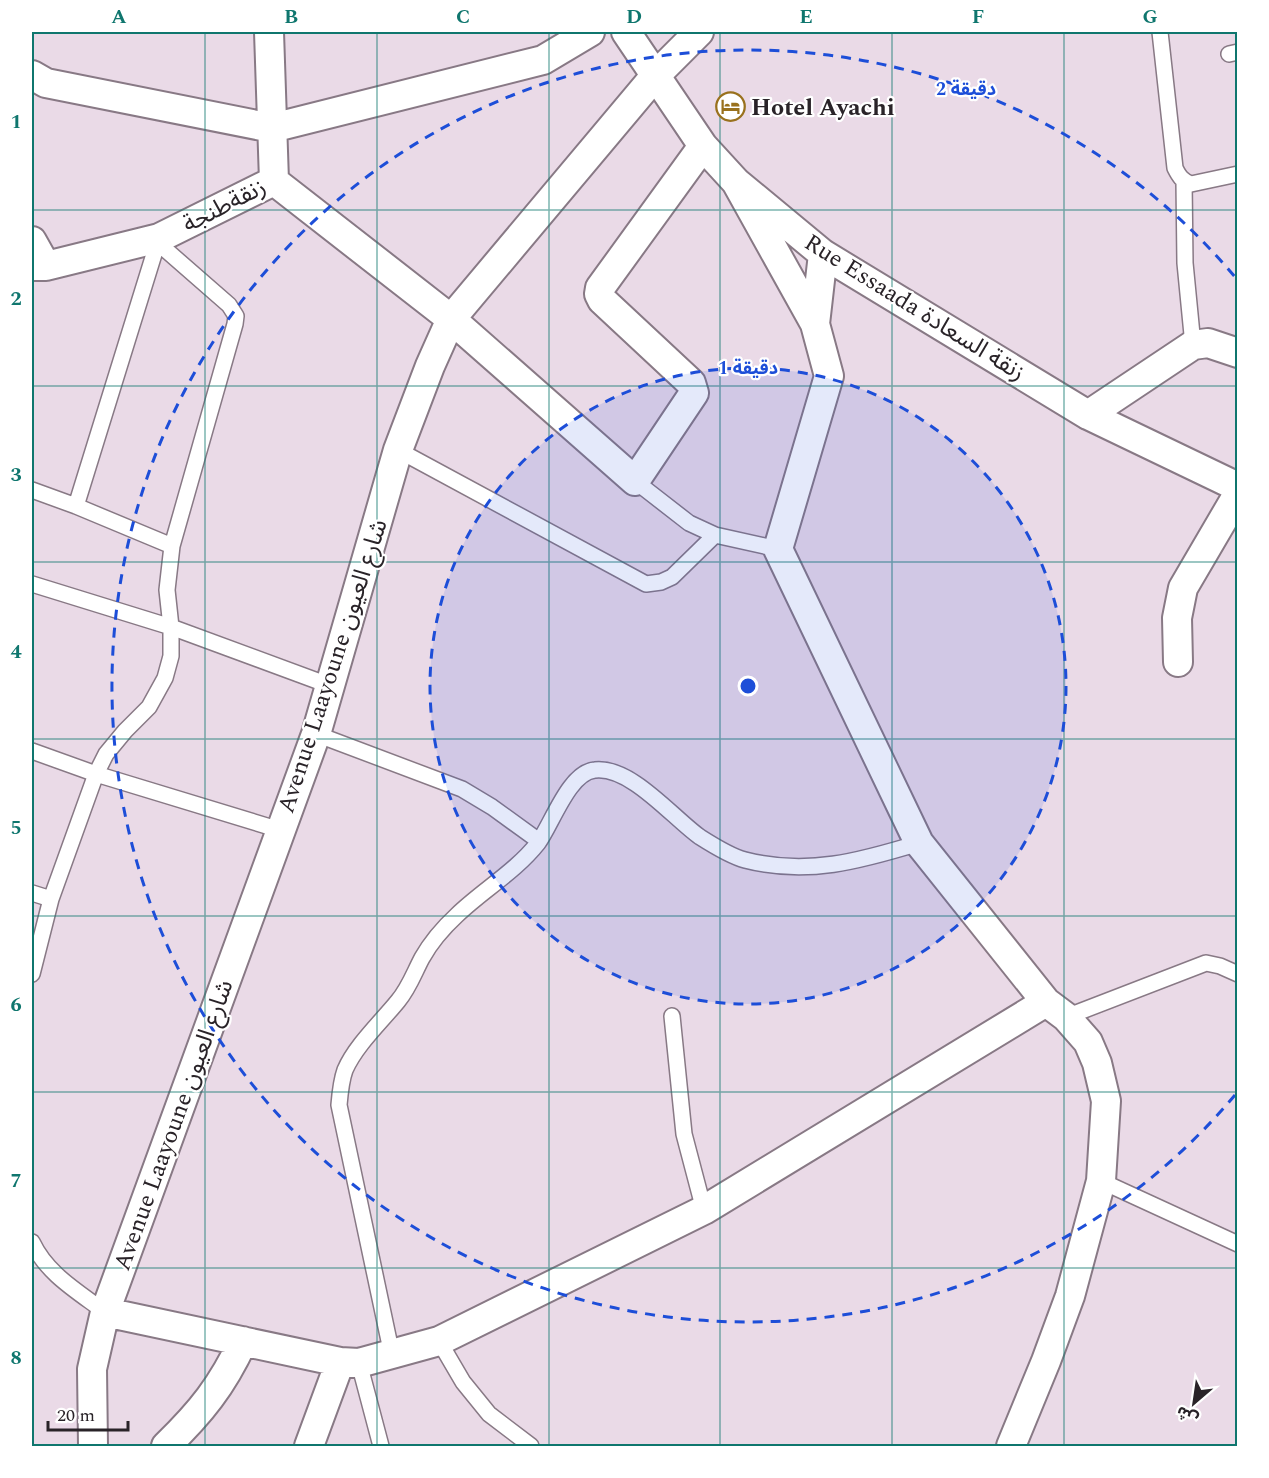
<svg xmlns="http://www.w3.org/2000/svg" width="1269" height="1478" viewBox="0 0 1269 1478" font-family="Spectral,'Noto Sans Arabic',serif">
<rect width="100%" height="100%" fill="#eadae7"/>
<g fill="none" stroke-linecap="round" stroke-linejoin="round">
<defs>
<path id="service" d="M1160 32 1175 168C1179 176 1182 181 1191 184L1238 174
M1229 54 1238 52
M1184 181 1185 263 1193 345
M398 450 646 584 661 582 672 577 715 535
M635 481 689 523 715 535 778 549
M32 490 76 506 172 546
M76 506 159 238
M32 584 171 627 331 686
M316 734 462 789 492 807 539 841
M32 751 96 774 280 830
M32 893 51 899
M32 974 51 899 96 774 106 754 125 731 149 707 165 678 171 656V627L167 590 172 546 235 324 236 316 229 305 158 243
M672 1016 684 1134 704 1210
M1066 1017 1206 963 1220 966 1238 974
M1101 1181 1238 1244
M32 1242C47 1274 77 1291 105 1312
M439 1341 463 1382 489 1414 531 1446
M392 1355 339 1105C340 1093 341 1081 345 1070 356 1045 381 1022 398 1001 409 988 414 973 422 958 431 942 444 927 457 915 483 890 515 872 538 843 552 824 569 772 595 770 631 766 673 818 700 837 711 844 733 857 745 860 807 876 860 861 919 843
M359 1363 381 1446"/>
<path id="minor" d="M626 32 703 146 736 182 823 254 1088 415 1238 487
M32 75 46 83 272 128 543 60 590 32
M274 181 451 319 635 481 694 393 691 383 602 300 599 294 600 288 703 146
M736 182 815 324 829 376 778 549 919 843 1046 1002 1066 1017 1088 1042 1097 1063 1106 1101 1101 1181 1070 1296 1046 1361 1011 1446
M32 241 46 266
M32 266H46L159 238 274 181 269 32
M815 324 823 254
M1088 415 1193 345 1208 343 1238 353
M1178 662 1177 618 1183 588 1238 494
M105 1312 340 1362 359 1363 439 1341 704 1210 1046 1002
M93 1446 92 1369 105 1312 316 734 398 450 430 366 451 319 655 76 699 32
M166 1446C201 1412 222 1386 243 1341
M309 1446 340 1362"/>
</defs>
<use href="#service" stroke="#887985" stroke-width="18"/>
<use href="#minor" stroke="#887985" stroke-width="32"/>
<use href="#service" stroke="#fff" stroke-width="15"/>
<use href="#minor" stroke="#fff" stroke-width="28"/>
</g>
<path fill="none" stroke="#0f766e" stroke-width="1.5" stroke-opacity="0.55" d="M205 32V1446M377 32V1446M549 32V1446M720 32V1446M892 32V1446M1064 32V1446M32 210H1238M32 386H1238M32 562H1238M32 739H1238M32 916H1238M32 1092H1238M32 1268H1238"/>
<circle cx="748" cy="686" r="318" fill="#1d4ed8" fill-opacity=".12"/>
<g fill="none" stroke="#1d4ed8" stroke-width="3" stroke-dasharray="10 8">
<circle cx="748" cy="686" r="318"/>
<path d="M1235 1095A636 636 0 1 1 1235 277"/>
</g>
<defs>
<symbol id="hotel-ring" viewBox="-11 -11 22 22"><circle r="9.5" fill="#fff" stroke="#99711d" stroke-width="1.5"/><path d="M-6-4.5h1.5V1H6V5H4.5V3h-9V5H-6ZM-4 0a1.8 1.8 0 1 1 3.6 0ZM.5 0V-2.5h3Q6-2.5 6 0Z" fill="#99711d"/></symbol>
</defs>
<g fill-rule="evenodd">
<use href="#hotel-ring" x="714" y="90" width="33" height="33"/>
</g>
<g text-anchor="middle" stroke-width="4.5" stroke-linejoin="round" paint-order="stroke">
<g font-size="24" font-weight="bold" fill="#292328" stroke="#fff" text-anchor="start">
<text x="751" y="115">Hotel Ayachi</text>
</g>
<g font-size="24" fill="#292328" stroke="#fff">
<text transform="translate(224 205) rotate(-27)" y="8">زنقةطنجة</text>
<text transform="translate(915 307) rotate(32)" y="8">Rue Essaada زنقة السعادة</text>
<text transform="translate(332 666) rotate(-72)" y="8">Avenue Laayoune شارع العيون</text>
<text transform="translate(173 1125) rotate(-70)" y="8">Avenue Laayoune شارع العيون</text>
</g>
</g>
<circle cx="748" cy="686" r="9" fill="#1d4ed8" stroke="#fff" stroke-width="3"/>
<g font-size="18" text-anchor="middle" font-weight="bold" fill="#1d4ed8" stroke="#fff" stroke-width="4.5" stroke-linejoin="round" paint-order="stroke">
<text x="966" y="95">2 دقيقة</text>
<text x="748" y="374">1 دقيقة</text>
</g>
<rect width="1269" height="1478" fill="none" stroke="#ffffff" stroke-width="66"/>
<g transform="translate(1194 1403) rotate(209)" stroke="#ffffff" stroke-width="4.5" paint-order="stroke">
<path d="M0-4.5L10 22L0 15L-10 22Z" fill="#292328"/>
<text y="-9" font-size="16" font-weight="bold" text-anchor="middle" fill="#292328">ش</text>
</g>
<path d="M48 1421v9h80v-9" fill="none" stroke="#292328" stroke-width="3"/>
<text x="57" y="1421" font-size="18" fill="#292328" stroke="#ffffff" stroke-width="4.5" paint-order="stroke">20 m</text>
<rect x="33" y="33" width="1203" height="1412" fill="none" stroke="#0f766e" stroke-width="2"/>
<g font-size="20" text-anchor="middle" font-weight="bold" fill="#0f766e">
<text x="119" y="23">A</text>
<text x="291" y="23">B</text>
<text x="463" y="23">C</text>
<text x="634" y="23">D</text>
<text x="806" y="23">E</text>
<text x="978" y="23">F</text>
<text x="1150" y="23">G</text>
<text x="16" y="128">1</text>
<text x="16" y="305">2</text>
<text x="16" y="481">3</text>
<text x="16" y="658">4</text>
<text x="16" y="834">5</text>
<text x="16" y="1011">6</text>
<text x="16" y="1187">7</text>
<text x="16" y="1364">8</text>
</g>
</svg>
